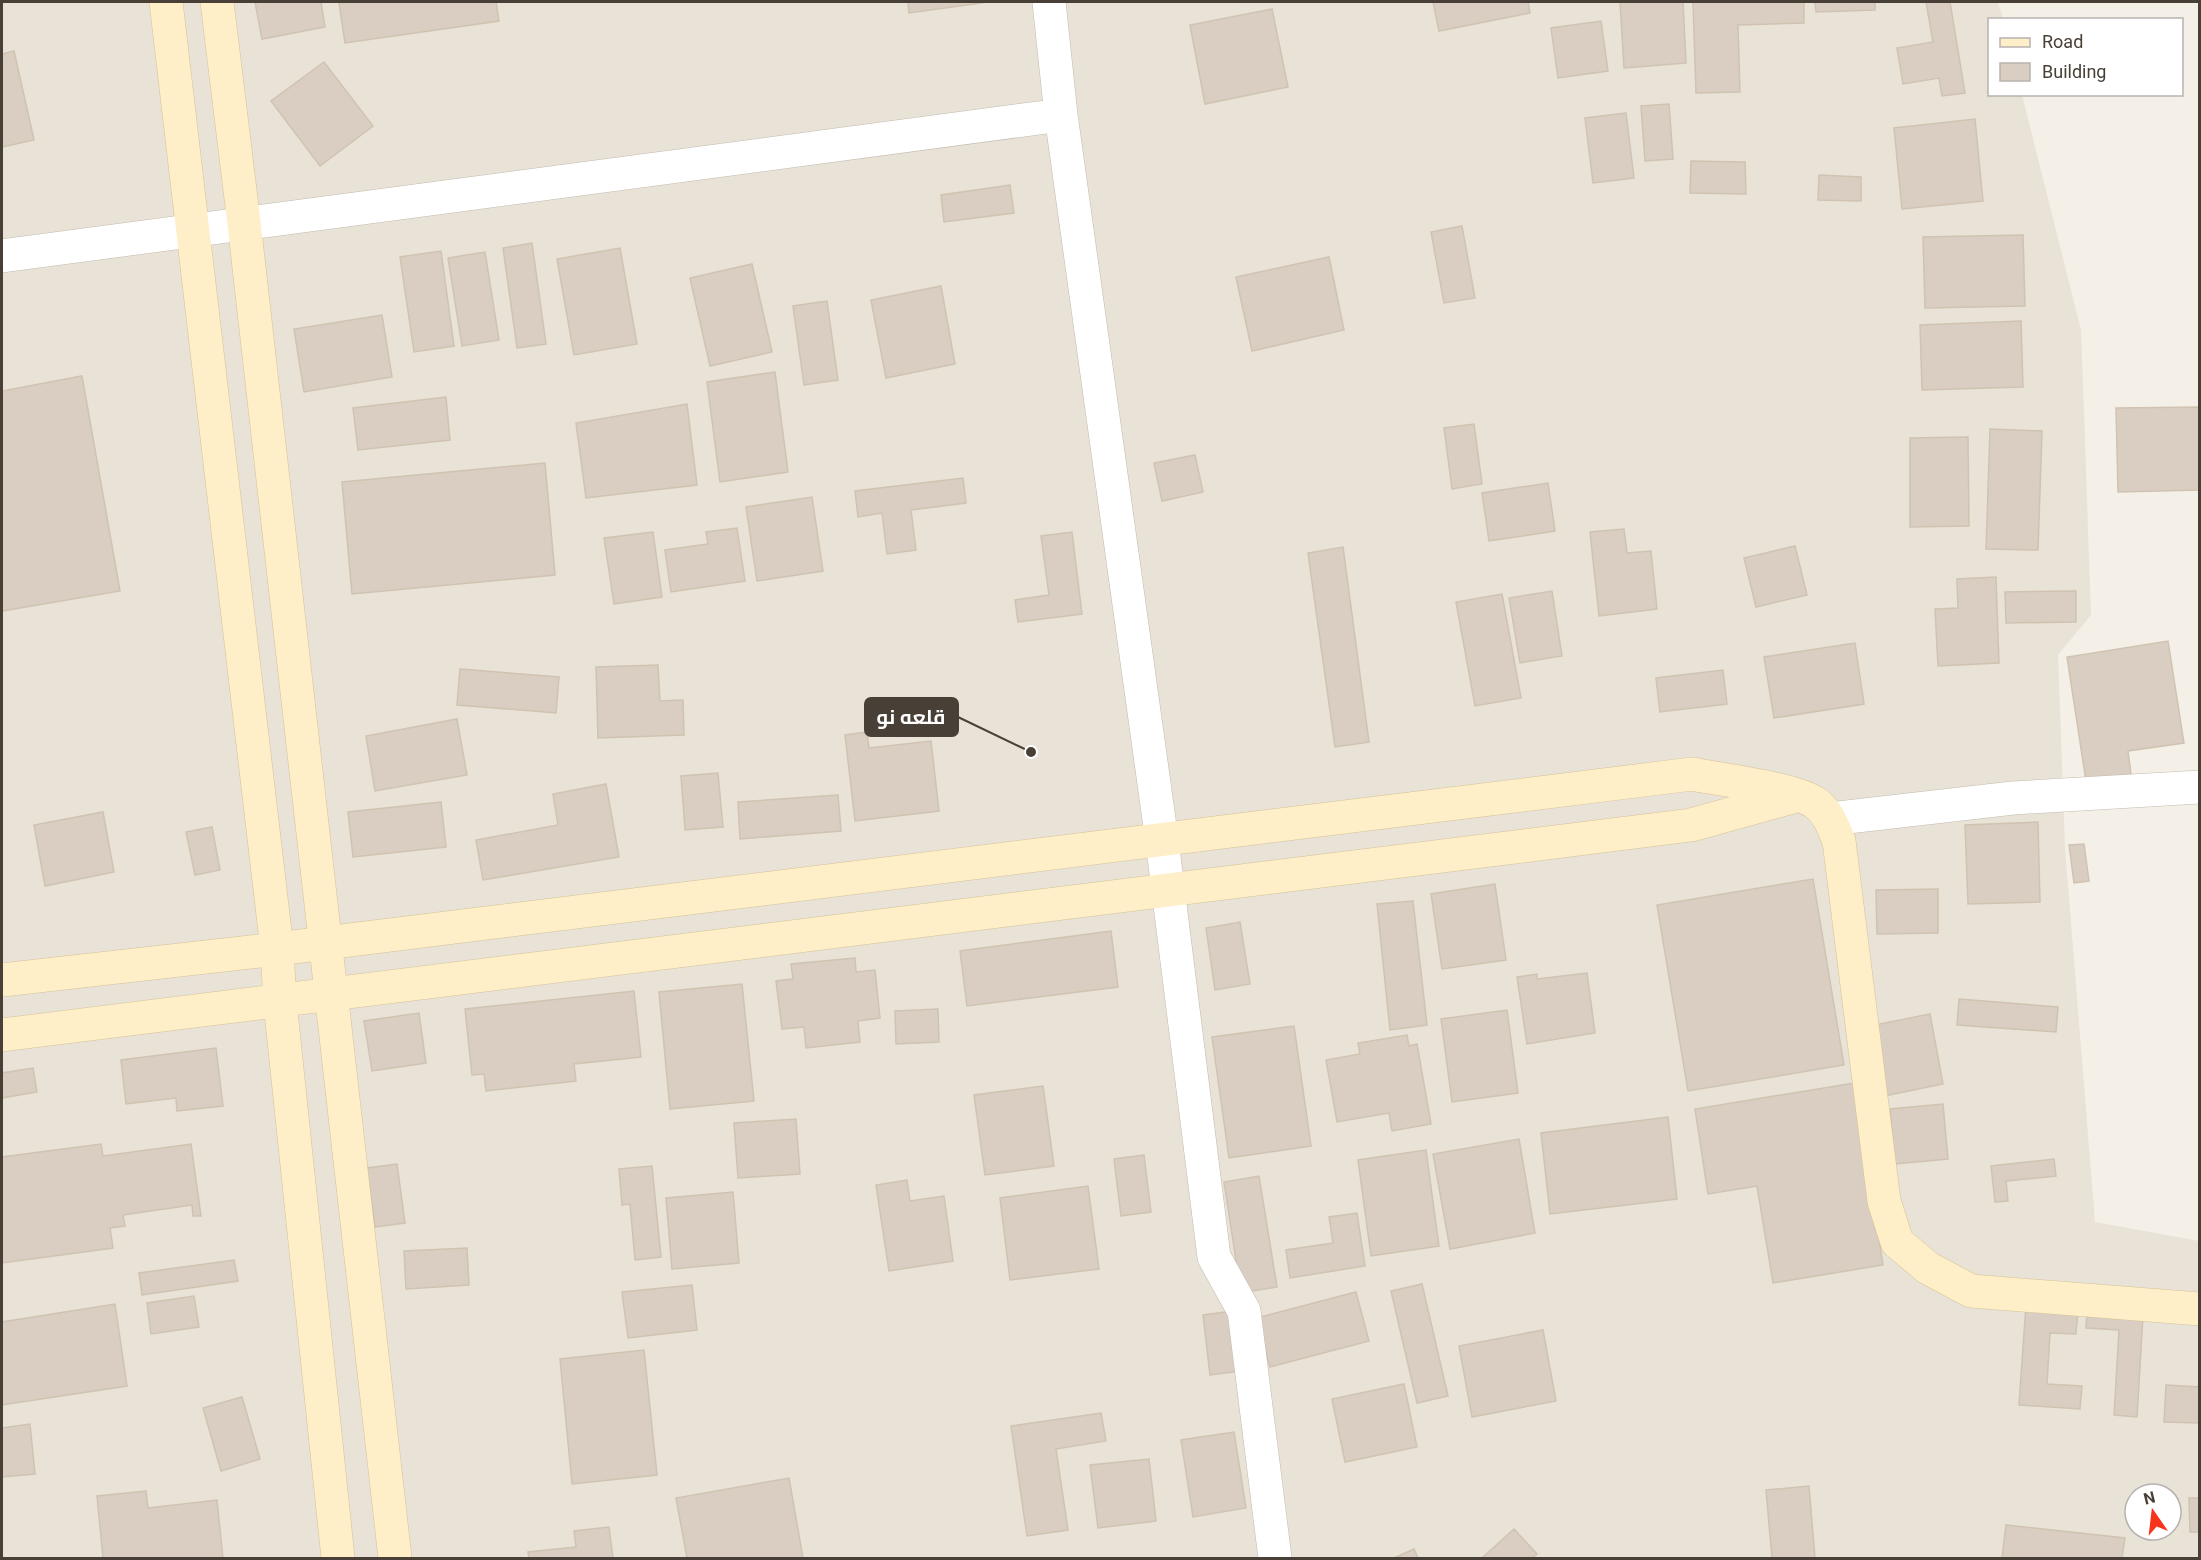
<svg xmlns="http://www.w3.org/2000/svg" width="2201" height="1560" viewBox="0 0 2201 1560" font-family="Roboto,Cairo,sans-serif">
<rect width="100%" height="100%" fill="#f4f0e8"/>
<path fill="#e8e2d7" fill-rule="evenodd" d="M2 2H1998L2003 19 1990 20V94L2022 95 2081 330 2091 615 2058 655 2065 848 2095 1222 2199 1241V1558H2ZM2135 1494H2171V1530H2135Z"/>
<path fill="#d9cec1" stroke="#d0c3b1" stroke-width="1.5" d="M255 2H321L325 27 262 39Z
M347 2H496L499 21 345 43 339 3Z
M908 2H981L982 3 909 13Z
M1433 2H1528L1530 13 1439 31Z
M1620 2H1683L1686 63 1624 68Z
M1693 2H1804V23L1738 25 1740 92 1696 93Z
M1815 2H1875V10L1816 12Z
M1926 2H1950L1965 93 1942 96 1939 78 1903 84 1897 48 1933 42Z
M1272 9 1288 87 1205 104 1190 25Z
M1601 21 1608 71 1558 78 1551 28Z
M14 51 34 140 2 147V54Z
M324 62 373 126 320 166 271 101Z
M1669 104 1673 159 1645 161 1641 106Z
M1626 113 1634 178 1593 183 1585 118Z
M1975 119 1983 201 1902 209 1894 128Z
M1691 161 1745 162 1746 194 1690 193Z
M1819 175 1861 177V201L1818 200Z
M1010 185 1014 213 944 222 941 195Z
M1462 226 1475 298 1444 303 1431 232Z
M2023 235 2025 306 1925 308 1923 237Z
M532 243 546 344 517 348 503 248Z
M620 248 637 344 574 355 557 259Z
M441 251 454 346 414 352 400 257Z
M485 252 499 340 462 346 448 258Z
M1329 257 1344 330 1252 351 1236 277Z
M752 264 772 352 710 366 690 278Z
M941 286 955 364 886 378 871 300Z
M827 301 838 380 804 385 793 306Z
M382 315 392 377 304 392 294 329Z
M2021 321 2023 387 1922 390 1920 325Z
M775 372 788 472 720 482 707 382Z
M82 376 120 591 2 611V391Z
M446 397 450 440 358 450 353 408Z
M687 404 697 485 586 498 576 423Z
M2200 407V490L2118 492 2116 408Z
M1474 424 1482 484 1452 489 1444 428Z
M1990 429 2042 431 2038 550 1986 549Z
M1968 437 1969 526 1910 527V438Z
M1195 455 1203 492 1162 501 1154 463Z
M545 463 555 575 352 594 342 482Z
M963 478 966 503 911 510 916 550 887 554 882 513 858 517 855 491Z
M1548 483 1555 531 1489 541 1482 493Z
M812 497 823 571 757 581 746 507Z
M737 528 745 581 671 592 665 550 708 544 706 532Z
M1624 529 1627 553 1651 551 1657 609 1599 616 1590 532Z
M653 532 662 597 614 604 604 538Z
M1072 532 1082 614 1018 622 1015 600 1049 595 1041 536Z
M1795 546 1807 595 1756 607 1744 558Z
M1343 547 1369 742 1335 747 1308 553Z
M1996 577 1999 663 1938 666 1935 609 1958 608 1957 579Z
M1552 591 1562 656 1520 663 1509 598Z
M2076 591V622L2006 623 2005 592Z
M1502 594 1521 698 1475 706 1456 602Z
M2168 641 2184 743 2128 751 2131 774 2086 781 2067 657Z
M1855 643 1864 704 1774 718 1764 657Z
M658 665 660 701 683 700 684 735 598 738 596 667Z
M460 669 559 677 556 713 457 705Z
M1723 670 1727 704 1660 712 1656 678Z
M457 719 467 775 375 791 366 736Z
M867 732 869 748 931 741 939 811 855 821 845 735Z
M718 773 723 827 685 830 681 776Z
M606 784 619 857 483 880 476 840 558 825 553 794Z
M838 795 841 831 740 839 738 802Z
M441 802 446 847 353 857 348 812Z
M103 812 114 872 45 886 34 825Z
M2038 822 2040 902 1968 904 1965 825Z
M212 827 220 870 195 875 186 832Z
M2084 844 2089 881 2074 883 2069 845Z
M1813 879 1844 1065 1688 1091 1657 905Z
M1495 884 1506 960 1442 969 1431 894Z
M1938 889V933L1877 934 1876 890Z
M1413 901 1427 1025 1390 1030 1377 904Z
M1240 922 1250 984 1215 990 1206 928Z
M1111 931 1118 987 967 1006 960 951Z
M855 958 856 972 875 970 880 1018 858 1021 860 1042 806 1048 804 1027 782 1029 776 981 793 979 791 964Z
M1587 973 1595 1033 1527 1044 1517 977 1537 974V979Z
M742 984 754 1101 670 1109 659 992Z
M634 991 641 1057 574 1064 576 1081 486 1091 484 1074 472 1075 465 1009Z
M1959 999 2058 1007 2056 1032 1957 1025Z
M938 1009 939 1042 896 1044 895 1011Z
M1507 1010 1518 1093 1452 1102 1441 1019Z
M419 1013 426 1063 372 1071 364 1021Z
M1930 1014 1943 1084 1884 1096 1870 1026Z
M1294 1026 1311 1146 1229 1158 1212 1037Z
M1407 1035 1409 1046 1417 1044 1431 1124 1392 1131 1389 1113 1337 1122 1326 1060 1360 1054 1358 1043Z
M216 1048 223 1106 177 1111 176 1098 126 1104 121 1060Z
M33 1068 37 1092 2 1098V1073Z
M1854 1083 1883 1265 1773 1283 1757 1186 1708 1194 1695 1109Z
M1043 1086 1054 1166 985 1175 974 1095Z
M1943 1104 1948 1159 1895 1164 1890 1109Z
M1668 1117 1677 1199 1550 1214 1541 1133Z
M796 1119 800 1174 738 1178 734 1123Z
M1519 1139 1535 1233 1450 1249 1433 1154Z
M101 1144 103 1156 191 1144 201 1216H193L192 1205 123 1215 125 1226 110 1228 113 1248 2 1263V1157Z
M1426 1150 1439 1246 1371 1256 1358 1160Z
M1144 1155 1151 1212 1121 1216 1114 1159Z
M2054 1159 2056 1176 2006 1181 2008 1201 1995 1202 1991 1166Z
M397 1164 405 1223 375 1227 367 1168Z
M652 1166 661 1257 635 1260 630 1204 622 1205 619 1169Z
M1259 1176 1277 1287 1241 1293 1224 1182Z
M907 1180 910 1201 944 1196 953 1261 889 1271 876 1185Z
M1088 1186 1099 1269 1010 1280 1000 1198Z
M733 1192 739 1263 672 1269 666 1198Z
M1357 1213 1365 1266 1290 1278 1286 1250 1333 1243 1329 1217Z
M467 1248 469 1285 406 1289 404 1251Z
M234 1260 238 1281 142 1295 139 1273Z
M1422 1284 1448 1396 1417 1403 1391 1291Z
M692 1285 697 1330 628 1338 622 1292Z
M1356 1292 1369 1341 1270 1367 1257 1318Z
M194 1296 199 1327 151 1334 147 1303Z
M115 1304 127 1386 2 1405V1322Z
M2026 1305 2078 1309 2076 1334 2050 1333 2047 1384 2082 1386 2080 1409 2019 1405Z
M1233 1311 1240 1371 1210 1375 1203 1315Z
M2087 1312 2143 1315 2137 1417 2114 1415 2119 1330 2086 1328Z
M1543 1330 1556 1401 1472 1417 1459 1346Z
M644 1350 657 1475 572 1484 560 1359Z
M1404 1384 1417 1447 1345 1462 1332 1399Z
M2166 1385 2200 1387V1423L2164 1422Z
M242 1397 260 1459 221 1471 203 1408Z
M1101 1413 1106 1441 1056 1449 1068 1530 1027 1536 1011 1426Z
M30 1424 35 1474 2 1477V1428Z
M1234 1432 1246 1508 1193 1517 1181 1440Z
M1149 1459 1156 1521 1098 1528 1090 1465Z
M789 1478 803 1558H687L676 1498Z
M1809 1486 1815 1558H1772L1766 1490Z
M146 1491 148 1508 217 1500 223 1558H103L97 1496Z
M2189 1498H2200V1532H2190Z
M2006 1525 2125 1538 2122 1558H2002Z
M609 1527 613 1558H529L528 1552 576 1547 574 1531Z
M1514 1529 1537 1554 1532 1558H1482Z
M1414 1549 1418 1558H1394Z"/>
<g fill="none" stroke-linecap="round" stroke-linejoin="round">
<defs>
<path id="street" d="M1049 2 1061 115 1162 841 1214 1257 1244 1311 1275 1558
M2 256 1061 115
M1830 819 2013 798 2200 787"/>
<path id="secondary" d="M166 2 277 949 280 1002 338 1558
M217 2 244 223 395 1558
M2 980 277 949 1692 774C1722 780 1791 788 1814 802 1828 811 1833 827 1839 841L1884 1201 1897 1242 1928 1268 1971 1291 2200 1309
M2 1035 1691 825 1792 797"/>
</defs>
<use href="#street" stroke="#c3baae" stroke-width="34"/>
<use href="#secondary" stroke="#d4c299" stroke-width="34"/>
<use href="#street" stroke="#fff" stroke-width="33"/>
<use href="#secondary" stroke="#feefc8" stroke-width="33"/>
</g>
<path fill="none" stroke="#484037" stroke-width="2" d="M1031 752L958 717"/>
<circle fill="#484037" stroke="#fff" stroke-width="2" cx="1031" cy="752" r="6"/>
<rect fill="#484037" stroke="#484037" stroke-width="2" x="865" y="698" width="93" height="38" rx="6"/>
<g font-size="20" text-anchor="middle" font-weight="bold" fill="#fff">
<text x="911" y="724">قلعه نو</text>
</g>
<rect width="2201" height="1560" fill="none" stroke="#484037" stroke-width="6"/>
<rect x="1988" y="18" width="195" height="78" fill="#ffffff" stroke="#b6b3af" stroke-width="1.5"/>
<rect x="2000" y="38" width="30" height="9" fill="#feefc8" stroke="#b6b3af" stroke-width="1.5"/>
<text x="2042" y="48" font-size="18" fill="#484037">Road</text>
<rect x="2000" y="63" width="30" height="18" fill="#d9cec1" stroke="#b6b3af" stroke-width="1.5"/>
<text x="2042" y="78" font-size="18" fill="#484037">Building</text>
<g transform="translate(2153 1512) rotate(346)"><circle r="28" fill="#ffffff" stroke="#b6b3af" stroke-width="1.5"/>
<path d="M0-4.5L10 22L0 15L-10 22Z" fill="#f8331b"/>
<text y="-9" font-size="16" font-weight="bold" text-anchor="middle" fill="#484037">N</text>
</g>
</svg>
